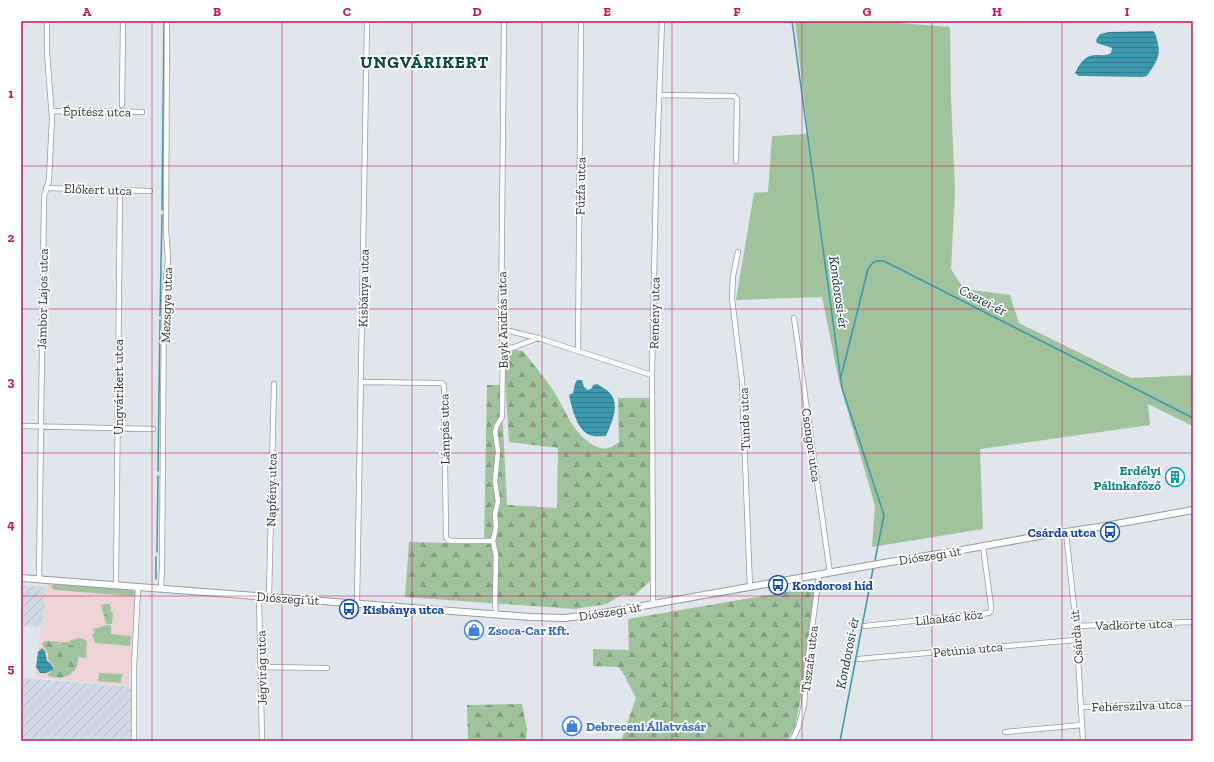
<svg xmlns="http://www.w3.org/2000/svg" width="1214" height="762" viewBox="0 0 1214 762" font-family="'Zilla Slab',serif">
<defs>
<pattern id="industrial-furrows" width="10" height="10" patternUnits="userSpaceOnUse"><rect width="10" height="10" fill="#d0dbe5"/><path d="M-1 1l2-2M0 10L10 0M9 11l2-2" fill="none" stroke="#b3bdc5"/></pattern>
<pattern id="forest-firs" width="22" height="20" patternUnits="userSpaceOnUse"><rect width="22" height="20" fill="#a0c39e"/><path d="M5 1l3.5 6h-7zM16 11l3.5 6h-7z" fill="#839f82"/></pattern>
<pattern id="park-crowns" width="20" height="18" patternUnits="userSpaceOnUse"><rect width="20" height="18" fill="#a0c39e"/><path d="M2 6a3 3 0 1 1 6 0M12 15a3 3 0 1 1 6 0" fill="none" stroke="#839f82"/></pattern>
<pattern id="water-rules" width="6" height="5" patternUnits="userSpaceOnUse"><rect width="6" height="5" fill="#3c98ad"/><path d="M0 2.5h6" fill="none" stroke="#337d8e"/></pattern>
</defs>
<rect width="100%" height="100%" fill="#e0e6eb"/>
<path fill="url(#industrial-furrows)" d="M21 585 46 587 43 627 21 626Z
M21 678 137 687 133 741H21Z"/>
<path fill="#efd4d6" d="M47 582 136 588 129 686 35 677 41 627H44Z"/>
<path fill="#a0c39e" d="M795 21H873L950 27 951 98 955 191 951 269 964 289 1010 295 1019 323 1131 378 1193 375V426L1148 404 1150 425 980 449 983 529 872 547 875 506 839 381 822 297 736 300 754 193 768 192 772 136 808 134Z
M56 583 131 590 135 592V595L131 596 56 590 53 589 51 586Z
M107 625H111V634L131 636 130 646 95 643 92 634 95 633 93 629Z
M80 638 86 640 87 643 86 658 79 657 75 647 62 646 55 647 54 645 61 644 62 642H70V640Z
M99 673 122 674 121 683 98 681Z"/>
<path fill="url(#forest-firs)" d="M503 348 523 351C533 364 544 377 553 390 566 410 573 436 597 447 605 450 612 448 619 442L618 398H651V580L634 596 623 595 616 598 607 604 574 609 405 597 409 542 484 544 487 385H501L507 505 557 508 558 448 509 442Z
M816 587 806 672 795 727 787 741H621L636 698 623 673 618 667 593 666V649L629 650 628 619Z
M45 641 62 642 54 645 55 647C61 648 65 645 71 645 81 646 79 664 75 670 72 672 70 675 66 676 61 679 54 677 48 676V674L51 672 54 666 48 659C50 650 43 650 42 643Z
M522 704 527 729 526 741H468L467 705Z"/>
<path fill="url(#park-crowns)" d="M106 604H110L111 612 113 613 112 624H106L101 605Z"/>
<path fill="url(#water-rules)" d="M1153 31C1156 34 1156 35 1157 40 1162 56 1156 62 1147 76L1142 77 1079 76 1075 73C1080 63 1085 54 1098 55 1103 55 1106 56 1111 53L1112 48 1097 43 1096 40 1100 34 1109 32Z
M577 380H582L584 387 588 390 592 388 593 385 597 384C600 386 602 387 605 389 623 400 612 422 606 436 602 436 597 437 593 436 577 433 572 408 569 395L573 393 575 384Z
M42 648 45 651 47 661C51 663 53 665 53 670L46 673H40L36 667 38 652Z"/>
<g fill="none" stroke-linecap="round" stroke-linejoin="round">
<path stroke="#3c98ad" stroke-width="1.5" d="M792 21 842 388 884 515 875 560
M162 210 164 21
M160 316 162 215
M841 377 868 269C873 261 876 260 884 261L1193 418
M158 471 160 320
M157 552 158 476
M156 579V557
M840 741 873 569"/>
<defs>
<path id="street" d="M659 95 734 96 737 99 736 161
M122 105 123 21
M52 111 142 112
M46 188 150 191
M738 252 733 276 732 299 742 381 750 588
M794 318 830 573
M501 329 538 338 652 375
M503 347 512 348 538 338
M578 351 581 21
M361 382 442 383 444 386 446 537 448 540 451 541H493
M21 426 153 429
M1066 532 1076 626 1083 741
M39 579 44 197 49 180 52 118 47 53V21
M116 585 120 190
M161 589 162 567 164 298 168 259 166 229 167 21
M259 596 262 741
M269 596 274 384
M357 603 367 21
M653 605 652 375 656 181 662 21
M496 614 495 602 496 556 493 541 496 527 495 513 498 502 495 481 498 451 495 432 497 425 502 417 503 347 501 329 504 21
M865 626 989 613 991 610V606L983 546
M1076 626 1193 622
M859 659 1076 640
M261 667 327 668
M1082 707 1193 703
M1005 732 1082 725
M134 741V667L138 587
M792 741 799 725 804 705 807 665 819 575"/>
<path id="secondary" d="M21 578 530 617 565 618 603 613 878 564 962 550 1039 536 1099 527 1193 510"/>
</defs>
<use href="#street" stroke="#979ca1" stroke-width="6"/>
<use href="#secondary" stroke="#979ca1" stroke-width="8"/>
<use href="#street" stroke="#fff" stroke-width="4.5"/>
<use href="#secondary" stroke="#fff" stroke-width="6"/>
</g>
<path fill="none" stroke="#c2185b" stroke-width="1" stroke-opacity="0.55" d="M152 21V741M282 21V741M412 21V741M542 21V741M672 21V741M802 21V741M932 21V741M1062 21V741M21 166H1193M21 309H1193M21 453H1193M21 596H1193"/>
<defs>
<symbol id="building-ring" viewBox="-11 -11 22 22"><circle r="9.5" fill="#fff" stroke="#0f9aa8" stroke-width="1.5"/><path d="M-4-6H4V6H1V3H-1V6H-4ZM-2.5-4.3h1.7v1.8h-1.7ZM.8-4.3h1.7v1.8H.8ZM-2.5-1h1.7V.8h-1.7ZM.8-1h1.7V.8H.8Z" fill="#0f9aa8"/></symbol>
<symbol id="bus-ring" viewBox="-11 -11 22 22"><circle r="9.5" fill="#fff" stroke="#1a4fb4" stroke-width="1.5"/><path d="M-5-6H5V4H4V6H2V4H-2V6H-4V4H-5ZM-3.5-4V0h7V-4ZM-3.5 1.2v1.5H-2V1.2ZM2 1.2v1.5H3.5V1.2Z" fill="#1a4fb4"/></symbol>
<symbol id="shop-ring" viewBox="-11 -11 22 22"><circle r="9.5" fill="#fff" stroke="#3f7fe0" stroke-width="1.5"/><path d="M-5-2.5h2.3a2.7 3.5 0 0 1 5.4 0H5L5.5 6h-11ZM-1.5-2.5h3a1.5 2.3 0 0 0-3 0Z" fill="#3f7fe0"/></symbol>
</defs>
<g fill-rule="evenodd">
<use href="#building-ring" x="1164" y="466" width="22" height="22"/>
<use href="#bus-ring" x="1099" y="521" width="22" height="22"/>
<use href="#bus-ring" x="767" y="574" width="22" height="22"/>
<use href="#bus-ring" x="338" y="598" width="22" height="22"/>
<use href="#shop-ring" x="463" y="619" width="22" height="22"/>
<use href="#shop-ring" x="561" y="715" width="22" height="22"/>
</g>
<g text-anchor="middle" stroke-width="3.5" stroke-linejoin="round" paint-order="stroke">
<g font-size="13" fill="#323436" stroke="#fff">
<text transform="translate(97 111) rotate(1)" y="5">Építész utca</text>
<text transform="translate(580 186) rotate(-89)" y="5">Fűzfa utca</text>
<text transform="translate(98 189) rotate(2)" y="5">Előkert utca</text>
<text transform="translate(363 288) rotate(-89)" y="5">Kisbánya utca</text>
<text transform="translate(42 299) rotate(-89)" y="5">Jámbor Lajos utca</text>
<text transform="translate(166 305) rotate(-88)" y="5">Mezsgye utca</text>
<text transform="translate(654 313) rotate(-89)" y="5">Remény utca</text>
<text transform="translate(502 320) rotate(-91)" y="5">Bayk András utca</text>
<text transform="translate(118 387) rotate(-90)" y="5">Ungvárikert utca</text>
<text transform="translate(744 419) rotate(-92)" y="5">Tünde utca</text>
<text transform="translate(444 429) rotate(-91)" y="5">Lámpás utca</text>
<text transform="translate(812 445) rotate(82)" y="5">Csongor utca</text>
<text transform="translate(271 490) rotate(-89)" y="5">Napfény utca</text>
<text transform="translate(930 555) rotate(-9)" y="5">Diószegi út</text>
<text transform="translate(288 598) rotate(4)" y="5">Diószegi út</text>
<text transform="translate(610 611) rotate(-9)" y="5">Diószegi út</text>
<text transform="translate(949 617) rotate(-6)" y="5">Lilaakác köz</text>
<text transform="translate(1134 624) rotate(-2)" y="5">Vadkörte utca</text>
<text transform="translate(1076 637) rotate(-95)" y="5">Csárda út</text>
<text transform="translate(968 649) rotate(-5)" y="5">Petúnia utca</text>
<text transform="translate(809 659) rotate(-83)" y="5">Tiszafa utca</text>
<text transform="translate(261 668) rotate(-91)" y="5">Jégvirág utca</text>
<text transform="translate(1137 705) rotate(-2)" y="5">Fehérszilva utca</text>
</g>
<g font-size="13" font-weight="bold" fill="#0d838f" stroke="#fff" text-anchor="end">
<text x="1161" y="475">Erdélyi<tspan x="1161" dy="15">Pálinkafőző</tspan></text>
</g>
<g font-size="13" font-weight="bold" fill="#164399" stroke="#fff" text-anchor="start">
<text x="1096" y="537" text-anchor="end">Csárda utca</text>
<text x="792" y="590">Kondorosi híd</text>
<text x="363" y="614">Kisbánya utca</text>
</g>
<g font-size="13" font-weight="bold" fill="#366cbe" stroke="#fff" text-anchor="start">
<text x="488" y="635">Zsoca-Car Kft.</text>
<text x="586" y="731">Debreceni Állatvásár</text>
</g>
<g font-size="14" font-style="italic" fill="#022f38" stroke="#fff">
<text transform="translate(839 292) rotate(82)" y="5">Kondorosi-ér</text>
<text transform="translate(983 300) rotate(27)" y="5">Cserei-ér</text>
<text transform="translate(847 653) rotate(-79)" y="5">Kondorosi-ér</text>
</g>
<g font-size="17" font-weight="bold" letter-spacing="1" fill="#0e473b" stroke="#fff">
<text x="425" y="68">UNGVÁRIKERT</text>
</g>
</g>
<rect width="1214" height="762" fill="none" stroke="#ffffff" stroke-width="44"/>
<rect x="22" y="22" width="1170" height="718" fill="none" stroke="#c2185b" stroke-width="1.5"/>
<g font-size="13" text-anchor="middle" font-weight="bold" fill="#c2185b">
<text x="87" y="16">A</text>
<text x="217" y="16">B</text>
<text x="347" y="16">C</text>
<text x="477" y="16">D</text>
<text x="607" y="16">E</text>
<text x="737" y="16">F</text>
<text x="867" y="16">G</text>
<text x="997" y="16">H</text>
<text x="1127" y="16">I</text>
<text x="11" y="98">1</text>
<text x="11" y="242">2</text>
<text x="11" y="386">3</text>
<text x="11" y="529">4</text>
<text x="11" y="673">5</text>
</g>
</svg>
